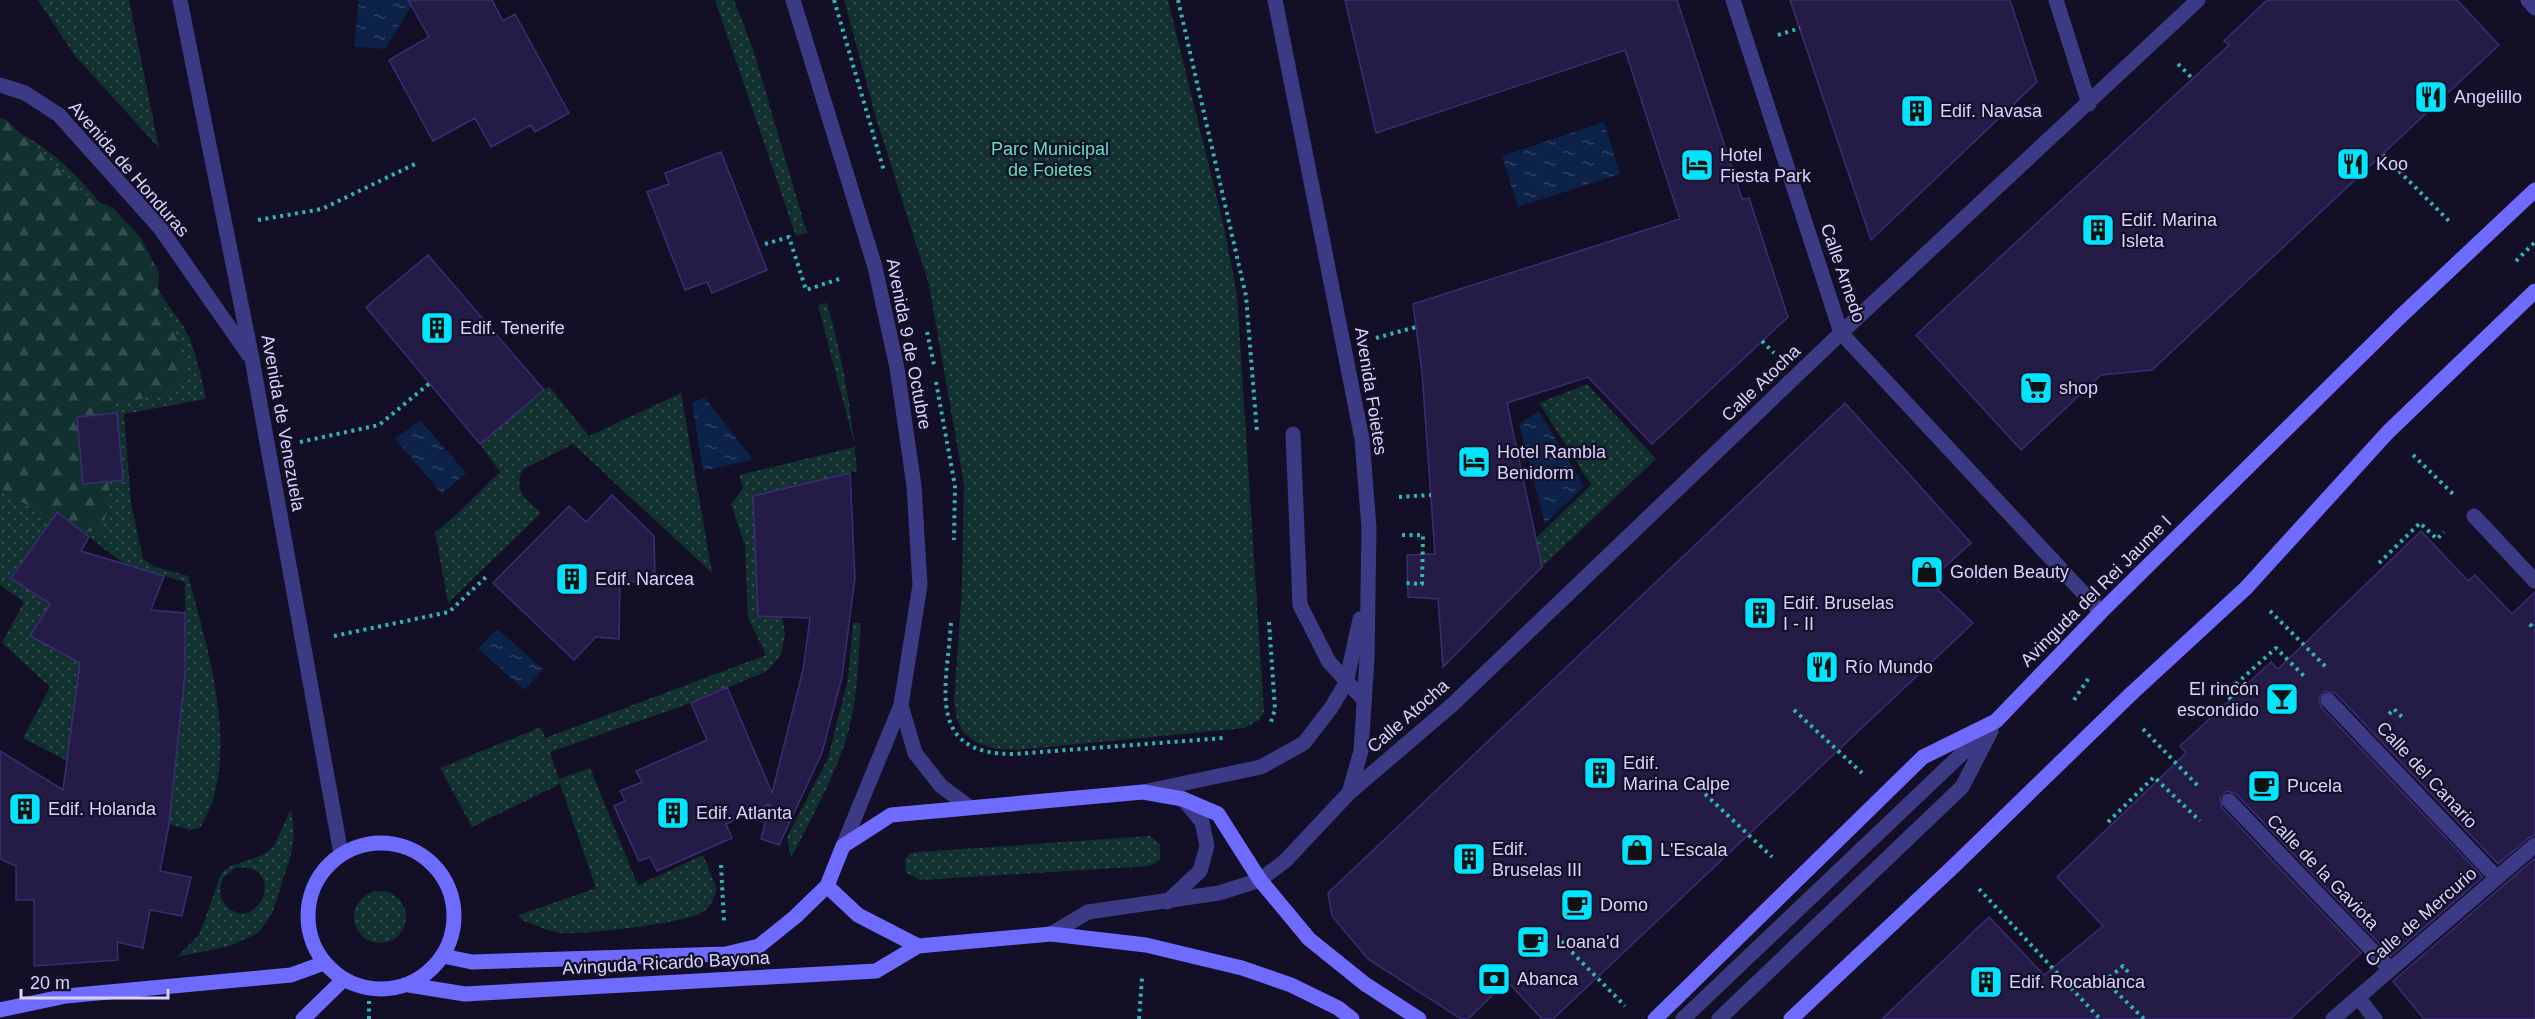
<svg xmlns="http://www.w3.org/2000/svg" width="2535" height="1019" viewBox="0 0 2535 1019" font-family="Arial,sans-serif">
<defs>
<pattern id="green-dots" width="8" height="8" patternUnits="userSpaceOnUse" patternTransform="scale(1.5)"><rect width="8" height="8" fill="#12302f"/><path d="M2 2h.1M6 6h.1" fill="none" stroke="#344d4e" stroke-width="1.8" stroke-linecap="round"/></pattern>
<pattern id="forest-firs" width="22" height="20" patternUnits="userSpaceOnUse" patternTransform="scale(1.5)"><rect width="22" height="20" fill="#12302f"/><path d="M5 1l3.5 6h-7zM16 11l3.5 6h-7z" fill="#344d4e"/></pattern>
<pattern id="water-ripples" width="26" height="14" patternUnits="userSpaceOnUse" patternTransform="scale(1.5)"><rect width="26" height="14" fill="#0c2248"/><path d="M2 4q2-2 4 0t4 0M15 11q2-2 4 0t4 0" fill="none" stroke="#2f4163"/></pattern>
</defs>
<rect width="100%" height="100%" fill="#130f26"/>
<path fill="url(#green-dots)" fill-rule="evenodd" d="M38 0H129L159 148 75 56Z
M715 0H734L754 52 807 233 796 236Z
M844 0H1168L1224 227 1237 295 1264 712 1259 720 1245 728 1017 750 997 749 977 743 963 732 957 720 954 701 962 587 964 485 929 285 876 118Z
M0 126C70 145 129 239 164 299 172 311 183 324 189 337 197 357 202 379 206 399L124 414 131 503 143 559 156 567 188 576C208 650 243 758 200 828L190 830 169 824 185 675V582L124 564 57 512 12 577 50 604 30 636 80 663 67 761 23 738 50 687 2 643 24 602 0 585Z
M827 303C843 358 852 414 857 471L753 496 758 615 782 617 785 633 781 655 767 671 691 703 550 752 559 779 590 768 638 885 703 855 717 889C714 898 711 906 703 912 687 923 583 935 561 933 548 932 534 924 522 920L519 915 596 888 560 784 472 827 440 768 541 727 545 738 766 655 748 618 745 545 731 504 743 488 739 475 855 447 818 305Z
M1587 384 1656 459 1542 567 1535 539 1591 485 1539 403Z
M549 386 589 436 681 393 712 573 573 444 522 470C514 493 525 497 541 513L448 603 435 532C459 515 478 492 500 472L480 444Z
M853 623H861C858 659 858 698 848 733 835 777 812 817 791 858L787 837 828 758 848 679Z
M291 809 294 834 291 855 272 914 258 933 230 946 177 957 199 935 222 872 231 866 263 855 274 846ZM235 868C291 861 256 941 225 904 218 896 220 887 223 878Z
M1150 836 1160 844V860L1149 866 920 880 906 873 905 860 910 853 919 852Z
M354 917a26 26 0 1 1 52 0a26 26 0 1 1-52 0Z"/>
<path fill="url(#forest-firs)" d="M0 118 5 119 90 198 113 208 141 238 159 273 158 297 179 339 186 374 165 394 116 404 103 441 110 495 102 532 67 530 30 506 0 491Z"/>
<path fill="url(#water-ripples)" d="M359 0H415L385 49 354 46Z
M1604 122 1620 174 1518 207 1502 156Z
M705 398 751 457V460L703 471 692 402Z
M1539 411 1584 486 1545 524 1519 424Z
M420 420 466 473 442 494 395 439Z
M497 629 543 669 525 690 478 649Z"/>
<path fill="#241b47" stroke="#3b2d73" stroke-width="1.5" d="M408 0H492L503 21 515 14 569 113 535 132 531 125 491 147 475 118 433 141 389 60 429 37Z
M1345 0H1677L1742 199 1749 198 1788 317 1652 444 1588 377 1507 403 1542 567 1443 667 1438 599 1408 597 1407 555 1435 554 1422 372 1413 304 1680 219 1625 50 1376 133Z
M1790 0H2010L2037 82 1871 240Z
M2267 0H2457L2499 45 2152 370 2101 375 2021 450 1916 335 2229 45 2224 41Z
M721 152 767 270 712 293 707 282 685 290 647 192 669 184 665 173Z
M428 255 544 390 480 444 366 307Z
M1845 403 1971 543 1929 581 1973 623 1553 1019H1542L1507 981 1468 1019H1461L1368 959 1332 916 1328 893Z
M117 413 123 480 83 484 77 417Z
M850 473 855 578 842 677 822 753 779 845 761 839 770 804 726 824 732 838 657 871 650 857 639 861 614 806 625 801 620 791 642 782 636 771 707 740 691 703 727 687 772 793 803 670 810 618 758 616 753 496Z
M612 495 654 536 655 576H648V582H620L619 639 596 637 574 660 493 583 569 506 586 522Z
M57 512 89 537 81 551 164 576 151 610 185 613V674L169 824 160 871 191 877 182 916 150 910 143 948 117 942 118 960 34 966V900H16V866L0 859V751L63 790 80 663 30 636 50 604 11 578Z
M2421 531 2468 581 2475 575 2512 614 2535 592V835L2529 838 2498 864 2335 693 2325 691 2319 698 2321 707 2483 877 2391 956 2236 794 2227 791 2220 798 2222 808 2361 953 2290 1019H1882L1989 917 2044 975 2103 926 2057 877 2186 753 2180 746 2271 662 2278 669Z
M2535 858V1019H2424L2393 981Z"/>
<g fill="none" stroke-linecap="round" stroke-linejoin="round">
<path stroke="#2fb8b0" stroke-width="4" stroke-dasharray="3 4.5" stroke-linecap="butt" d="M834 0 884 171
M1178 0 1246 296 1257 432
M1778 35 1800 28
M2178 64 2192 78
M2383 155 2450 222
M258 220 322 209 417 163
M765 244 789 237 806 290 842 278
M2516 261 2535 242
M927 332 934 365
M1376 338 1416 327
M1762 341 1774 353
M936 382 955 486 954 540
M300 442 379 425 430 383
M2413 455 2453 494
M1399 497 1431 495
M1402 535H1423L1422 584 1405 583
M2379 563 2420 523 2437 539 2444 532
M2270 611 2326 667
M1269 622 1275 709 1271 722
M951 623C947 687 924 755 1015 754L1224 738
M2530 624 2533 628 2535 626
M334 636 449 612 486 577
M2231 699 2225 694 2276 648 2305 677
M2074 700 2090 676
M1794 710 1862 773
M2389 714 2394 709 2403 718
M2143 729 2200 788
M1705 794 1772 857
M2108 822 2154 777 2200 821
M721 865 724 921
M1979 889 2100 1019
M1556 936 1625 1006
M2128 972 2123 966 2105 981 2144 1019
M369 1019V1001
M1139 1019 1142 978"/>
<path stroke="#3d3a85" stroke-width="15" d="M1293 434 1300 605 1329 662 1363 699"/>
<path stroke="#3d3a85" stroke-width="15" d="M180 0 252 359 341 854
M793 0 875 267 897 368 914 486 920 585 901 705 843 846
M1275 0 1362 439 1369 528 1367 658 1361 751 1349 793
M1733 0 1841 333 2101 612
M2056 0 2089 104
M2528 0 2535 8
M0 85 25 93 59 115 160 228 248 354
M2474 516 2535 581
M2328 700 2497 878
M901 705 915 753 941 786 968 806
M1143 792 1261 767 1304 743 1331 708 1346 683 1360 619
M2229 801 2390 969
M1167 902 1200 871 1207 846 1202 822 1183 799
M1051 934 1088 912 1219 893 1260 880 1285 861 1349 793 1452 705 1841 333 2198 0
M2358 997 2375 1019
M1683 1019 1992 725
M1719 1019 1962 787 1991 731
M2333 1019 2535 845"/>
<path stroke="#6f6bff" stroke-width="15" d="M308 916a73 73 0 1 1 146 0a73 73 0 1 1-146 0Z
M827 886 858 915 918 946
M443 956 472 962 726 954 759 946 795 917 827 886 843 846 891 815 1143 792 1183 799 1218 814 1260 880 1309 939 1365 984 1419 1019
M409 985 465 994 876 971 918 946 1051 934 1146 945 1242 968 1291 985 1338 1008 1352 1019
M0 1010 66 996 291 975 324 963
M303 1019 343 980
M1655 1019 1923 757 1996 721 2101 612 2401 316 2535 190
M1791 1019 1956 864 2132 693 2246 588 2388 432 2535 291"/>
</g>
<defs>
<symbol id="restaurant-square" viewBox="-11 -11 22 22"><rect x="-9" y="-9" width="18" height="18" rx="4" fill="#00e5ff" stroke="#130f26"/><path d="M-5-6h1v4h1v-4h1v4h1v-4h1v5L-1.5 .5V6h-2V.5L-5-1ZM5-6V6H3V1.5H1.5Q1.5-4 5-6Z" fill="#111"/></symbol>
<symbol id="building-square" viewBox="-11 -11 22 22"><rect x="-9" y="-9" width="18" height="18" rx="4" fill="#00e5ff" stroke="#130f26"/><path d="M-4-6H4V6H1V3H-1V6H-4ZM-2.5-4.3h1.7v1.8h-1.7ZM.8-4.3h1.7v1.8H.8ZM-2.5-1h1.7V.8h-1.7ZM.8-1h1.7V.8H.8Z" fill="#111"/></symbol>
<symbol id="hotel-square" viewBox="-11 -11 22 22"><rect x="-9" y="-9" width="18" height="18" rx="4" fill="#00e5ff" stroke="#130f26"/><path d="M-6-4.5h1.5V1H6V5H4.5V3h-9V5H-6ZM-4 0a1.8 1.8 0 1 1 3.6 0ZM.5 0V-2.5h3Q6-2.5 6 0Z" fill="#111"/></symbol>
<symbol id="supermarket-square" viewBox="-11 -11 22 22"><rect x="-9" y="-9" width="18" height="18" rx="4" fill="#00e5ff" stroke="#130f26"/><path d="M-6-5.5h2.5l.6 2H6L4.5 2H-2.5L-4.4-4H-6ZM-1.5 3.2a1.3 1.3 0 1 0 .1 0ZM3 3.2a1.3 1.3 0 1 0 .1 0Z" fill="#111"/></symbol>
<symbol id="shop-square" viewBox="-11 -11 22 22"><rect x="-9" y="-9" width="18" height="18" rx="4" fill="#00e5ff" stroke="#130f26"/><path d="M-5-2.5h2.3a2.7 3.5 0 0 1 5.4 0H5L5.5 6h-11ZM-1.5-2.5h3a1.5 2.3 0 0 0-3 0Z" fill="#111"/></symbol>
<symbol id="bar-square" viewBox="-11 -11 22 22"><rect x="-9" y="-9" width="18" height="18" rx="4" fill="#00e5ff" stroke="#130f26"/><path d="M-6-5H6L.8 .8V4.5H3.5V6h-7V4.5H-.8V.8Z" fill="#111"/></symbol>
<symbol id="cafe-square" viewBox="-11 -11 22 22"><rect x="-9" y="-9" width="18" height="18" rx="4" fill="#00e5ff" stroke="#130f26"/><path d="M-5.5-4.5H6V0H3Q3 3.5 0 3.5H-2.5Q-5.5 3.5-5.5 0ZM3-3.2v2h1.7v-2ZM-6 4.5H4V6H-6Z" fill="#111"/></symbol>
<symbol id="bank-square" viewBox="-11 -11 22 22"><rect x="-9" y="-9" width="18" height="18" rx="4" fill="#00e5ff" stroke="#130f26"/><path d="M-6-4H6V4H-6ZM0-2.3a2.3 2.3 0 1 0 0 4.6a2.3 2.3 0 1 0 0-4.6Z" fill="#111"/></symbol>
</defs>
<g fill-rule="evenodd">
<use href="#restaurant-square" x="2412" y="78" width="38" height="38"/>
<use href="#building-square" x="1898" y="92" width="38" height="38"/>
<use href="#restaurant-square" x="2334" y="145" width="38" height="38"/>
<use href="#hotel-square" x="1678" y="146" width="38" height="38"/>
<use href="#building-square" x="2079" y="211" width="38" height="38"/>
<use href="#building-square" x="418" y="309" width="38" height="38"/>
<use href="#supermarket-square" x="2017" y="369" width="38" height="38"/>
<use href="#hotel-square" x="1455" y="443" width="38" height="38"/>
<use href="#shop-square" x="1908" y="553" width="38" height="38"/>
<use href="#building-square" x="553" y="560" width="38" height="38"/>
<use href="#building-square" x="1741" y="594" width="38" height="38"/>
<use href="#restaurant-square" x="1803" y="648" width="38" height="38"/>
<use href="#bar-square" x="2263" y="680" width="38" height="38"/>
<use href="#building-square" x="1581" y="754" width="38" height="38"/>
<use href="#cafe-square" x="2245" y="767" width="38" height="38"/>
<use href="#building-square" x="6" y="790" width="38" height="38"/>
<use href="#building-square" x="654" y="794" width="38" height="38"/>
<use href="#shop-square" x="1618" y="831" width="38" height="38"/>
<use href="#building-square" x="1450" y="840" width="38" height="38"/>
<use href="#cafe-square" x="1558" y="886" width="38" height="38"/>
<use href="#cafe-square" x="1514" y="923" width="38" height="38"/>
<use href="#bank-square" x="1475" y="960" width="38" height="38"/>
<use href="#building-square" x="1967" y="963" width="38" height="38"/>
</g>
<g text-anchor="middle" stroke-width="4.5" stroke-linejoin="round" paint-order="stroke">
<g font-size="18" fill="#d9d4ff" stroke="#130f26" text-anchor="start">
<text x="2454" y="103">Angelillo</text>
<text x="1940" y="117">Edif. Navasa</text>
<text x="1720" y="161">Hotel<tspan x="1720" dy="21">Fiesta Park</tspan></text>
<text x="2376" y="170">Koo</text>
<text x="2121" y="226">Edif. Marina<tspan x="2121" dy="21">Isleta</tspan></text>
<text x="460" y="334">Edif. Tenerife</text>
<text x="2059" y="394">shop</text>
<text x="1497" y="458">Hotel Rambla<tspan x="1497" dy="21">Benidorm</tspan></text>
<text x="1950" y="578">Golden Beauty</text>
<text x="595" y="585">Edif. Narcea</text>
<text x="1783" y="609">Edif. Bruselas<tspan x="1783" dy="21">I - II</tspan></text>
<text x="1845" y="673">Río Mundo</text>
<text x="2259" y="695" text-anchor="end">El rincón<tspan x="2259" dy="21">escondido</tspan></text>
<text x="1623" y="769">Edif.<tspan x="1623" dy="21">Marina Calpe</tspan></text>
<text x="2287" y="792">Pucela</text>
<text x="48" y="815">Edif. Holanda</text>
<text x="696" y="819">Edif. Atlanta</text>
<text x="1492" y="855">Edif.<tspan x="1492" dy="21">Bruselas III</tspan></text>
<text x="1660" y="856">L'Escala</text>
<text x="1600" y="911">Domo</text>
<text x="1556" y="948">Loana'd</text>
<text x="1517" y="985">Abanca</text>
<text x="2009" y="988">Edif. Rocablanca</text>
</g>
<g font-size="18" fill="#5fe0c0" stroke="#130f26">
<text x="1050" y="155">Parc Municipal<tspan x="1050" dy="21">de Foietes</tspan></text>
</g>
<g font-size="18" fill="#d9d4ff" stroke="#130f26">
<text transform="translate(129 169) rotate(49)" y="6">Avenida de Honduras</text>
<text transform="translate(1843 273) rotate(71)" y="6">Calle Arnedo</text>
<text transform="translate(909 344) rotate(79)" y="6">Avenida 9 de Octubre</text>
<text transform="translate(1761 383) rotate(-44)" y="6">Calle Atocha</text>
<text transform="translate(1371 391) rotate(81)" y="6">Avenida Foietes</text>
<text transform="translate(283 423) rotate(80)" y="6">Avenida de Venezuela</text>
<text transform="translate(2096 591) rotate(-45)" y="6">Avinguda del Rei Jaume I</text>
<text transform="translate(1408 716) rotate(-41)" y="6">Calle Atocha</text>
<text transform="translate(2427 775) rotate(47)" y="6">Calle del Canario</text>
<text transform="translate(2323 872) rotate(46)" y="6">Calle de la Gaviota</text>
<text transform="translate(2421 917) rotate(-41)" y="6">Calle de Mercurio</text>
<text transform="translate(666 963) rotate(-3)" y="6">Avinguda Ricardo Bayona</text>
</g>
</g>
<path d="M21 989v9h147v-9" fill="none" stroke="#d9d4ff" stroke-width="3"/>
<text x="30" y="989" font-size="18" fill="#d9d4ff" stroke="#130f26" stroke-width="4.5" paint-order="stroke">20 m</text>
</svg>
